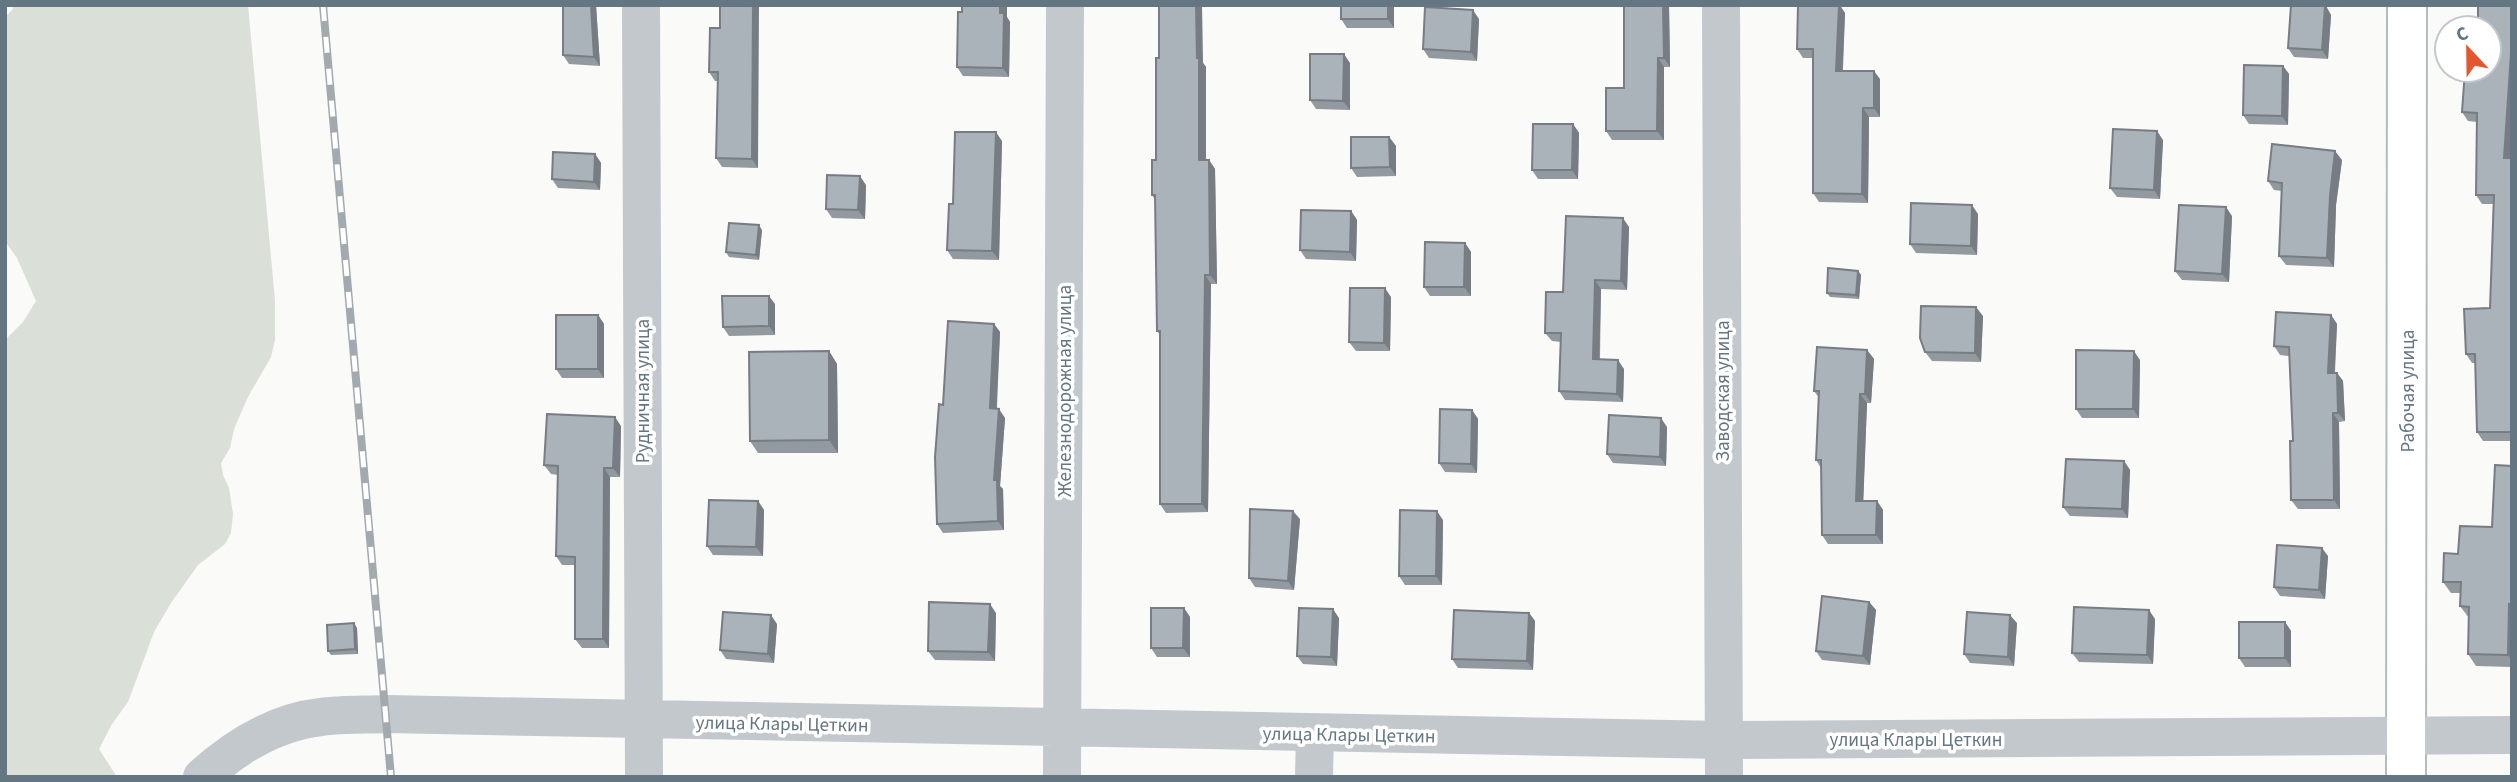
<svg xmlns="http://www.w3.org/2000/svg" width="2517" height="782" viewBox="0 0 2517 782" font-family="'Source Sans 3',sans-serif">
<rect width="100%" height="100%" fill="#fafaf8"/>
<path fill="#dadfd7" d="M12 5H248L275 301V340L271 357 248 397 234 429 230 448 221 463 223 475 229 488 233 514 231 533 225 544 198 565 171 603 154 632 128 702 112 724 99 749 117 777H5V340L23 322 36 301 17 258 5 241V17L13 9Z"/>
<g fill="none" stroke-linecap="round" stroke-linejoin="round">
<defs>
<path id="major" d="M2406 777 2407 5"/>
</defs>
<use href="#major" stroke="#b5babe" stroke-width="42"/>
<path stroke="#c3c8cc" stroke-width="38" d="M641 5 644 777
M1721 5 1724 777
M202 777C235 747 276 722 321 717 342 714 364 715 386 714L1723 740 2512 735
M1062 777 1065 5
M1314 777 1315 733"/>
<use href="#major" stroke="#fff" stroke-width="38"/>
<defs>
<path id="rail" d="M323 5 391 777"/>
</defs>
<use href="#rail" stroke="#a2aab0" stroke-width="8"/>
<use href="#rail" stroke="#fff" stroke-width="5" stroke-dasharray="16" stroke-linecap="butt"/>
</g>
<path fill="#929a9f" d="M563 5H596L600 66 569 64 563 55Z
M962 5H1007V17L1010 22 1009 77 963 76 957 67Z
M1394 5V28H1347L1341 19Z
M1624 5H1669L1670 67H1664V140H1612L1606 131 1624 88Z
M1798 5H1840L1845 13 1843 71 1880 79V117H1869L1868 203 1819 202 1813 193V58H1803L1797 49Z
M2512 5V142L2511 158H2512V441H2483L2477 432 2475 363H2472L2466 354 2490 308 2493 204H2482L2476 195 2477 122 2468 121 2462 112 2489 70Z
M2327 8 2331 15 2328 59 2294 57 2288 48Z
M1479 19 1477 61 1429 58 1423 49Z
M710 28 758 168 722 167 716 158 718 81H715L709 72Z
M1203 63 1206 67V160H1209L1215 169 1217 284H1211L1208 512 1166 513 1160 504V335L1157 331 1155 200 1152 195 1156 160Z
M1350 63V110L1316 109 1310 100Z
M2283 66 2289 74 2288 125 2249 124 2243 115Z
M1573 124 1579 133 1578 179H1538L1532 170Z
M1389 137 1396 146V176L1357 177 1351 168Z
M2163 140 2160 199 2117 197 2110 188Z
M1002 141 999 260 953 259 947 250 953 204Z
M595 154 601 163 600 190 558 188 552 179Z
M2342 160 2336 205 2334 267 2286 265 2279 256 2282 191 2274 190 2268 181Z
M866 185 865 219 832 218 826 209Z
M1351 211 1357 220 1356 261 1306 259 1300 250Z
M1978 214 1977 255 1916 253 1910 244Z
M2232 216 2229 282 2182 280 2175 271Z
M1629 227 1627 290 1601 289 1600 359 1624 369 1623 402 1565 400 1559 391 1561 342 1552 341 1545 333 1563 292Z
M762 230 759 260 729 257 726 252Z
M1465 243 1471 252V296H1430L1424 287Z
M1858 271 1861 275 1859 299 1830 297 1827 293Z
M1391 297 1390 351H1356L1349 342Z
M775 304V335L729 336 723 327Z
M598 315 604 324V378H562L556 369Z
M2331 315 2337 324 2335 373H2337L2343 381 2345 421 2339 422 2340 509H2298L2291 500 2293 441 2289 356 2280 355 2274 346Z
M1983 316 1981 362 1932 361 1925 352Z
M994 324 1000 332 997 408 1005 418 1000 486 1003 489 1004 530 943 533 937 524 943 405Z
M1867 350 1874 359 1871 403H1867L1863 501H1877L1883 510V544H1828L1822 535 1821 468 1816 460 1819 398 1814 391Z
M829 351 837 364 838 453H758L750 441Z
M2140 360 2139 418H2082L2076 409Z
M1472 410 1478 419 1477 473 1445 472 1439 463Z
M621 426 620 477H610L609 648H582L575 639V565H562L556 556 558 475 551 474 544 465Z
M1667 427 1666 466 1613 463 1607 454Z
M2124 461 2130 470 2128 518 2070 516 2063 507Z
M2512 466V667L2476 666 2468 654 2469 618 2460 606 2461 593H2451L2443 582 2458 554 2492 527Z
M758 501 764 510 763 556 713 555 707 546Z
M1300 519 1294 590 1255 587 1249 578Z
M1443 520 1442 585H1405L1399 576Z
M2328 556 2325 599 2280 596 2274 587Z
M1869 602 1876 610 1870 665 1822 660 1816 651Z
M1184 608 1190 617V657H1157L1151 648Z
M996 613 995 661 935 660 928 651Z
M1529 613 1535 621 1533 670 1458 668 1452 659Z
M1339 618 1337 666 1303 664 1297 656Z
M2155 619 2153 664 2079 662 2072 653Z
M2285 622 2291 631V667H2245L2239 658Z
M2017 623 2014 666 1970 663 1964 654Z
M777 624 774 663 726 659 720 650Z
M357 628 358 654 331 655 328 651Z"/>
<path fill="#777d82" d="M591 5H596L600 66 594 57Z
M753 5H759L758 168 752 159Z
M1000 5H1007V17L1010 22 1009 77 1003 68Z
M1196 5H1202L1203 63 1206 67V169L1199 160Z
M1388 5H1394V28L1388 19Z
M1663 5H1669L1670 67 1664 58Z
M1839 5 1845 13 1842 80 1836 71Z
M2320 5H2327V8L2331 15 2328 59 2322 50Z
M1473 10 1479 19 1477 61 1471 52Z
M2512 38V142L2510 167 2504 158Z
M1344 54 1350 63V110L1343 101Z
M1658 58 1664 67V140L1657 131Z
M2283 66 2289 74 2288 125 2282 116Z
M1874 71 1880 79V117L1874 108Z
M1863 108 1869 117 1868 203 1862 194Z
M1573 124 1579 133 1578 179 1572 170Z
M2157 131 2163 140 2160 199 2154 190Z
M996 132 1002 141 999 260 992 251Z
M1389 137 1396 146V176L1390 167Z
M2335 151 2342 160 2336 205 2334 267 2327 258 2330 196Z
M595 154 601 163 600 190 594 182Z
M1209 160 1215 169 1217 284 1210 275Z
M860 176 866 185 865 219 858 210Z
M1972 205 1978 214 1977 255 1971 246Z
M2226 207 2232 216 2229 282 2222 274Z
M1351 211 1357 220 1356 261 1350 252Z
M1623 218 1629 227 1627 290 1621 281Z
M759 225 762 230 759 260 756 255Z
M1465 243 1471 252V296L1464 287Z
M1858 271 1861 275 1859 299 1856 295Z
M1205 275 1211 284 1208 512 1202 504Z
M1595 280 1601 289 1599 368 1593 359Z
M1385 288 1391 297 1390 351 1384 343Z
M769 296 775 304V335L769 326Z
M1976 307 1983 316 1981 362 1975 353Z
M598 315 604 324V378L598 369Z
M2331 315 2337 324 2334 382 2328 373Z
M994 324 1000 332 996 417 990 408Z
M1867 350 1874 359 1871 403 1865 394Z
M829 351 837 364 838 453 829 440Z
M2134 351 2140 360 2139 418 2133 409Z
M1618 360 1624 369 1623 402 1617 394Z
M2337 373 2343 381 2345 421 2338 413Z
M1860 394 1867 403 1863 510 1856 501Z
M999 409 1005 418 1000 486 1003 489 1004 530 998 521 994 480Z
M1472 410 1478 419 1477 473 1471 464Z
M2333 413 2339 422 2340 509 2334 500Z
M615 417 621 426 620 477 613 468Z
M1661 418 1667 427 1666 466 1660 457Z
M2124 461 2130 470 2128 518 2122 509Z
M604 468 610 477 609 648 603 639Z
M758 501 764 510 763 556 756 547Z
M1877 501 1883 510V544L1876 535Z
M1293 511 1300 519 1294 590 1288 581Z
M1437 511 1443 520 1442 585 1436 576Z
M2322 548 2328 556 2325 599 2319 590Z
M1869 602 1876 610 1870 665 1863 656Z
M990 604 996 613 995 661 988 652Z
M2509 604 2512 608V661L2508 655Z
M1184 608 1190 617V657L1183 648Z
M1333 609 1339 618 1337 666 1331 657Z
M2149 610 2155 619 2153 664 2147 655Z
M1529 613 1535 621 1533 670 1527 661Z
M771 615 777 624 774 663 768 654Z
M2010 615 2017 623 2014 666 2008 657Z
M2285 622 2291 631V667L2285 658Z
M354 623 357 628 358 654 355 649Z"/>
<path fill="#aab3b9" stroke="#777d82" stroke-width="2" d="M563 5H591L594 57 563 55Z
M720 5H753L752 159 716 158 718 72H709L710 28H720Z
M962 5H1000V13H1004L1003 68 957 67 958 12H962Z
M1159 5H1196L1197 58H1199V160H1209L1210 275H1205L1202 504H1160V331H1157L1155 195H1152V160H1156V58H1159Z
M1341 5H1388V19H1341Z
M1624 5H1663L1664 58H1658L1657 131H1606V88H1624Z
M1798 5H1839L1836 71H1874V108H1863L1862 194 1813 193V49H1797Z
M2291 5 2325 6 2322 50 2288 48Z
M2478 5H2512V38L2504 158H2512V432H2477L2475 354H2466L2464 309 2490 308 2494 195H2476L2477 113 2462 112 2465 70H2489V28H2478Z
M1425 7 1473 10 1471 52 1423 49Z
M1310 54H1344L1343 101 1310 100Z
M2244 65 2283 66 2282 116 2243 115Z
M1533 124H1573L1572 170H1532Z
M2113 129 2157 131 2154 190 2110 188Z
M955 132H996L992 251 947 250 949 204H953Z
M1351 137H1389L1390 167 1351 168Z
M2272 144 2335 151 2330 196 2327 258 2279 256 2282 183 2268 181Z
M553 152 595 154 594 182 552 179Z
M827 175 860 176 858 210 826 209Z
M1911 203 1972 205 1971 246 1910 244Z
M2179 205 2226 207 2222 274 2175 271Z
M1301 210 1351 211 1350 252 1300 250Z
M1566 216 1623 218 1621 281 1595 280 1593 359 1618 360 1617 394 1559 391 1561 333H1545L1546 292H1563Z
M729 223 759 225 756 255 726 252Z
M1425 242 1465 243 1464 287H1424Z
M1828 268 1858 271 1856 295 1827 293Z
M1350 288H1385L1384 343 1349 342Z
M722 296H769V326L723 327Z
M1921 306 1976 307 1975 353 1925 352 1920 338Z
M2276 312 2331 315 2328 373H2337L2338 413H2333L2334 500H2291L2290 441H2293L2289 347 2274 346Z
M556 315H598V369H556Z
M948 321 994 324 990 408 999 409 994 480H997L998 521 937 524 935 457 939 404 943 405Z
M1817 347 1867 350 1865 394H1860L1856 501H1877L1876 535H1822L1821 460H1816L1819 391H1814Z
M2076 350 2134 351 2133 409H2076Z
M829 351V440L750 441 749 352Z
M1440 409 1472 410 1471 464 1439 463Z
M547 414 615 417 613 468H604L603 639H575V557L556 556 558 466 544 465Z
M1609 415 1661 418 1660 457 1607 454Z
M2066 459 2124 461 2122 509 2063 507Z
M2495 465 2512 466V605L2509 604 2508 655 2468 654 2469 607 2460 606 2461 582H2443L2444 553 2458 554 2460 526 2492 527Z
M709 500 758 501 756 547 707 546Z
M1250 509 1293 511 1288 581 1249 578Z
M1400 510 1437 511 1436 576H1399Z
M2277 545 2322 548 2319 590 2274 587Z
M1822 596 1869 602 1863 656 1816 651Z
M929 602 990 604 988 652 928 651Z
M2074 607 2149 610 2147 655 2072 653Z
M1151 608H1184L1183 648H1151Z
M1299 608 1333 609 1331 657 1297 656Z
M1454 610 1529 613 1527 661 1452 659Z
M723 612 771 615 768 654 720 650Z
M1967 612 2010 615 2008 657 1964 654Z
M2239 622H2285V658H2239Z
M354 623 355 649 328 651 327 625Z"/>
<g text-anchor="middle" stroke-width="7" stroke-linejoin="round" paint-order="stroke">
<g font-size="19" fill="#657683" stroke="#fff">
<text transform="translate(642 391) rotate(-90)" y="7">Рудничная улица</text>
<text transform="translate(1064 391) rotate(-90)" y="7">Железнодорожная улица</text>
<text transform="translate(1722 391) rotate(-90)" y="7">Заводская улица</text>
<text transform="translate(2407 391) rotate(-90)" y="7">Рабочая улица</text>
<text transform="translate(782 723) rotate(1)" y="7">улица Клары Цеткин</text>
<text transform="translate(1349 734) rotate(1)" y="7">улица Клары Цеткин</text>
<text x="1916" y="746">улица Клары Цеткин</text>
</g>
</g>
<rect width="2517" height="782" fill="none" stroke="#657683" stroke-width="14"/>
<g transform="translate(2468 49) rotate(338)"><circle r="33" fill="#ffffff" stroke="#c1c8cd" stroke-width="2"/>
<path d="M0-5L12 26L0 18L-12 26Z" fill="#e4572e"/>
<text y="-10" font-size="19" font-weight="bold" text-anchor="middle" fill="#657683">С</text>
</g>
</svg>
